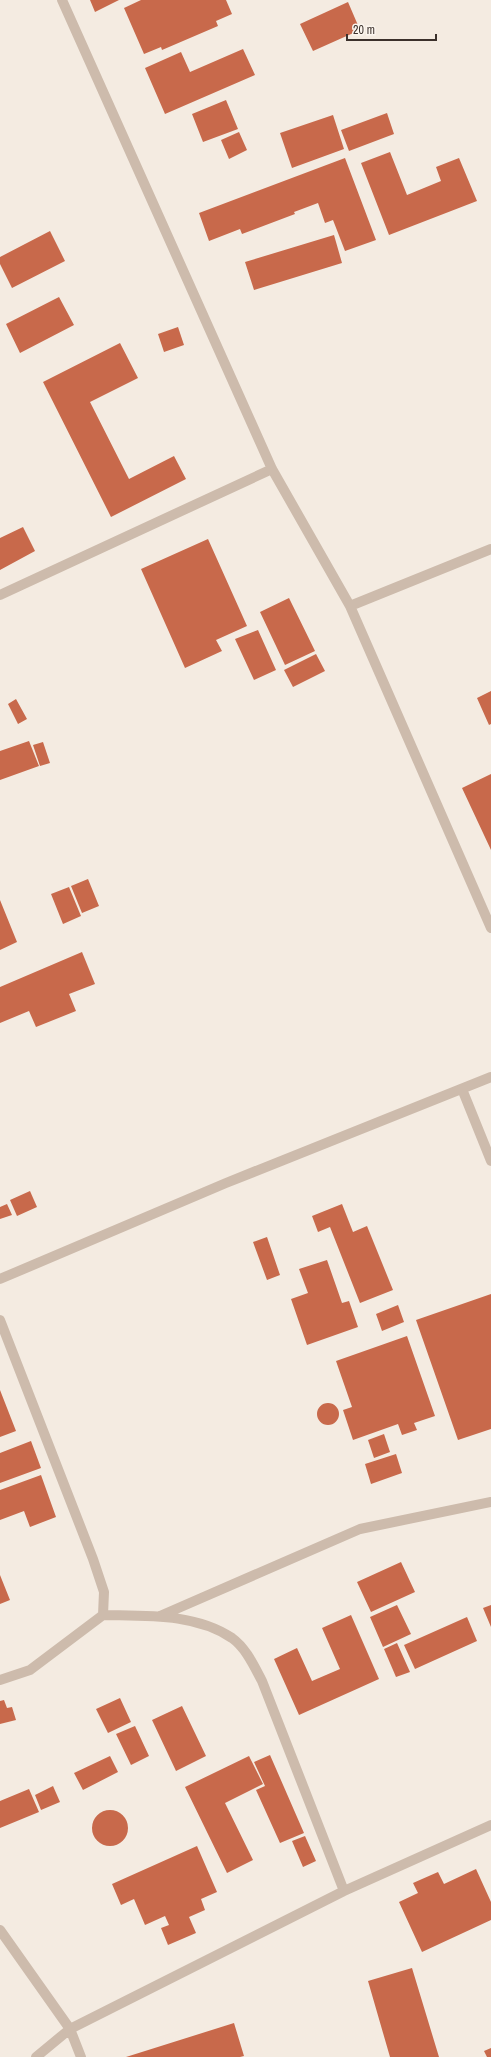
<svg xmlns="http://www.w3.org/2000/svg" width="491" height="2057" viewBox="0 0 491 2057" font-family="'Archivo Narrow',sans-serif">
<rect width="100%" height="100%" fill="#f4ebe1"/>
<path fill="#c8694b" d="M90 0H119L95 12Z
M141 0H226L232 14 216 21 218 26 162 50 161 47 144 54 124 8Z
M348 2 360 30 313 51 300 24Z
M243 49 255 75 165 114 145 68 181 52 190 72Z
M226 100 238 129 203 142 192 114Z
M387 113 394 134 349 151 341 130Z
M333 115 344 149 292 168 280 133Z
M239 132 247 150 229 159 221 140Z
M390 152 407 195 441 181 436 167 459 158 477 201 389 235 361 163Z
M345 158 376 240 345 251 333 220 325 223 318 203 294 212 295 214 242 234 240 229 209 241 199 213Z
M50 231 65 261 12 288 0 264V257Z
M334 235 342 263 254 290 245 262Z
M59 297 74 325 20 353 6 324Z
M178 327 184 345 164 352 158 334Z
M120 343 138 378 90 402 129 479 174 456 186 479 111 517 43 382Z
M23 527 35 551 0 570V538Z
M208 539 247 626 216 640 222 651 185 668 141 569Z
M289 598 315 651 285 665 260 612Z
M258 630 276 670 254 680 235 639Z
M316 654 325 671 293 687 284 670Z
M491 691V724L489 725 477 698Z
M16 699 27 719 18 724 8 704Z
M29 741 39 766 0 780V751Z
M43 742 50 763 40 766 33 745Z
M491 774V850L462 788Z
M88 879 99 906 82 913 71 886Z
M69 887 81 916 63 924 51 894Z
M0 900 17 942 0 950Z
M82 952 95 984 69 994 76 1011 36 1027 29 1011 0 1023V987Z
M30 1191 37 1207 17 1216 10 1200Z
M7 1204 12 1215 0 1219V1207Z
M342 1204 353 1232 367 1226 393 1290 360 1303 330 1227 318 1232 312 1216Z
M267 1237 280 1275 267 1280 253 1242Z
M327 1260 342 1303 349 1301 358 1327 307 1345 291 1299 308 1293 299 1269Z
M491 1294V1429L458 1440 416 1320Z
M398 1305 404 1322 382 1331 376 1314Z
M407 1336 435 1416 414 1423 417 1430 402 1435 398 1424 353 1440 343 1410 352 1407 336 1361Z
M0 1390 16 1431 0 1437Z
M317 1414a11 11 0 1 1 22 0a11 11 0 1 1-22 0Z
M384 1434 390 1452 374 1458 368 1440Z
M31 1441 41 1468 0 1483V1453Z
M396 1454 402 1473 371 1484 365 1464Z
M41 1475 56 1517 30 1527 24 1511 0 1520V1490Z
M401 1562 415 1592 371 1612 357 1582Z
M0 1575 10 1600 0 1604Z
M397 1605 411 1634 383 1647 370 1617Z
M491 1605V1627L483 1608Z
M351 1615 379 1679 299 1715 274 1659 297 1648 312 1681 340 1669 322 1628Z
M467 1617 477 1641 415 1669 404 1645Z
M397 1643 410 1672 396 1677 384 1649Z
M120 1698 131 1722 108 1733 96 1709Z
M4 1700 7 1708 12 1707 16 1720 0 1724V1701Z
M182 1706 206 1756 176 1771 152 1720Z
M135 1726 149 1756 131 1765 116 1734Z
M270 1755 304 1833 280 1843 256 1790 265 1786 254 1762Z
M110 1756 118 1772 83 1790 74 1773Z
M249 1756 263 1784 225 1803 253 1860 227 1873 185 1787Z
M53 1786 60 1802 41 1810 35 1795Z
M29 1789 39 1812 0 1828V1801Z
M92 1828a18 18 0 1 1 36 0a18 18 0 1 1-36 0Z
M305 1836 316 1861 303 1867 292 1841Z
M197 1846 217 1892 201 1899 205 1910 189 1917 196 1933 168 1945 161 1928 169 1925 165 1916 145 1925 134 1899 121 1905 112 1884Z
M476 1869 491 1902V1920L422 1952 399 1902 418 1893 413 1883 438 1872 444 1884Z
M412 1968 439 2057H390L368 1981Z
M234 2023 244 2056 240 2057H126Z
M491 2048V2057H487L484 2051Z"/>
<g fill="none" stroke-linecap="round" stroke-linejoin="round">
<path stroke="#cdbbac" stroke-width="10" d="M62 0 272 469 350 606 491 928
M0 595 272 469
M350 606 491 549
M462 1089 491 1161
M0 1279 226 1183 491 1077
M0 1320 93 1559 104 1592 103 1615 30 1670 0 1680
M103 1615C145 1616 195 1613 232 1638 246 1648 254 1666 262 1681L344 1891
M160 1616 360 1529 491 1502
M0 1930 70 2029 81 2057
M36 2057 70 2029 344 1891 491 1825"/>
</g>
<path d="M347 34v6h89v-6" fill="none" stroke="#3b302b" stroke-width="2"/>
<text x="353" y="34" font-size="12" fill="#3b302b" stroke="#fbf5ee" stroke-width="3" paint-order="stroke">20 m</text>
</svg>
